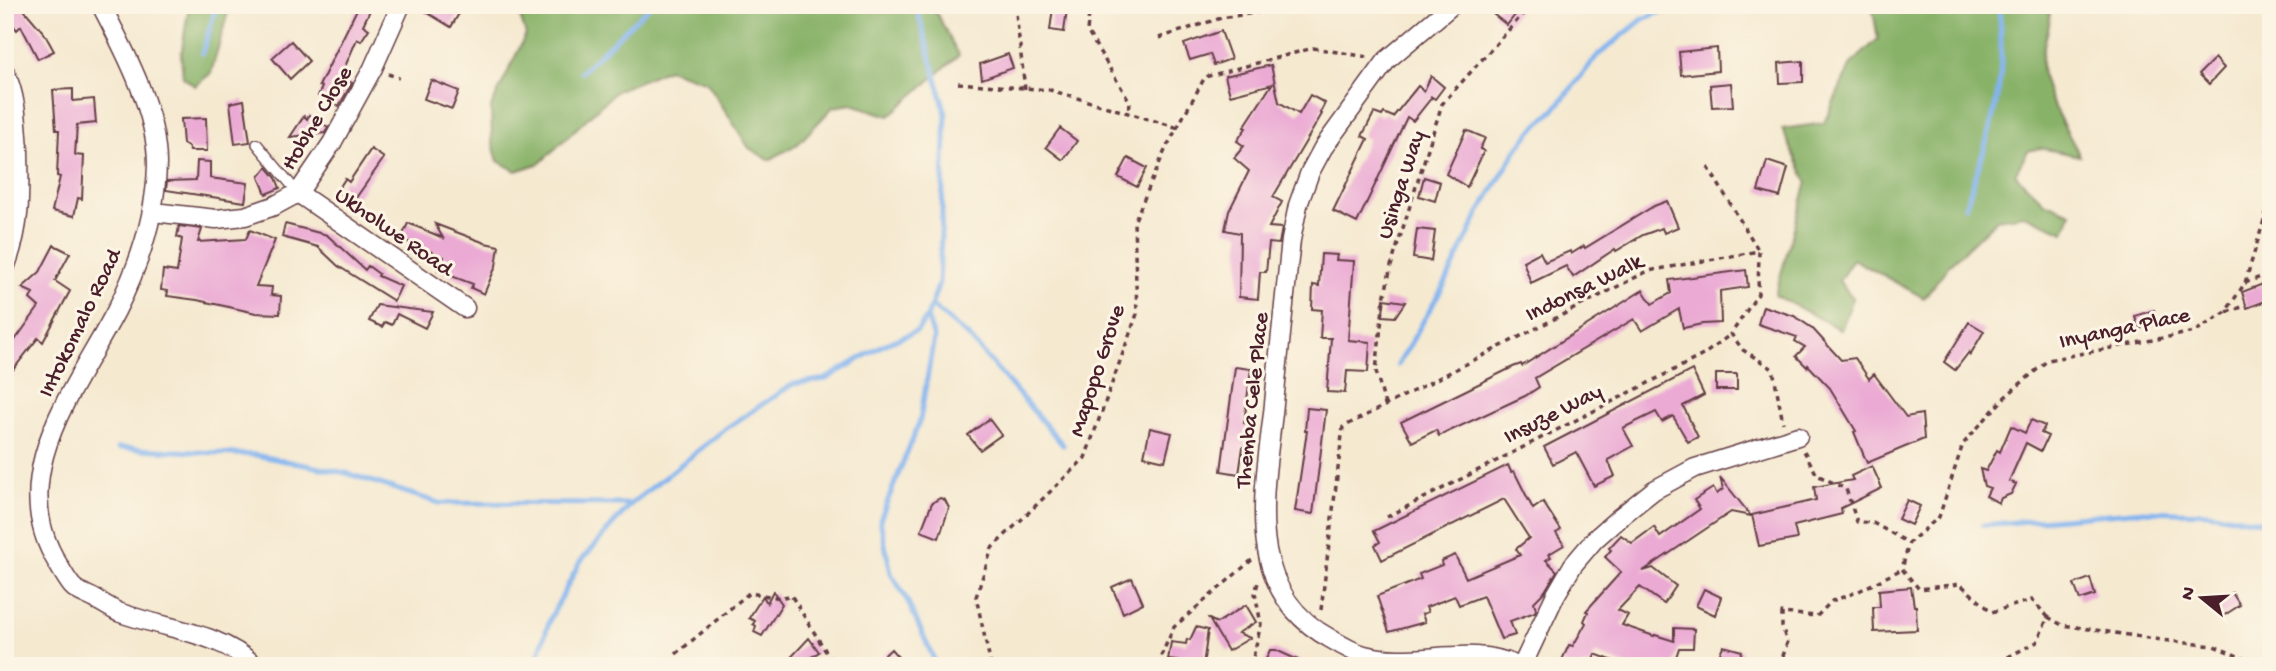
<svg xmlns="http://www.w3.org/2000/svg" width="2276" height="671" viewBox="0 0 2276 671" font-family="'Gochi Hand',sans-serif">
<rect width="100%" height="100%" fill="#fcf5e5"/>
<filter id="ink" filterUnits="userSpaceOnUse"><feTurbulence type="fractalNoise" baseFrequency=".0143" numOctaves="2"/><feDisplacementMap in="SourceGraphic" scale="14" xChannelSelector="R" yChannelSelector="G"/><feConvolveMatrix kernelMatrix="1 2 1 2 8 2 1 2 1" color-interpolation-filters="sRGB"/></filter>
<filter id="wash" filterUnits="userSpaceOnUse"><feTurbulence type="fractalNoise" baseFrequency=".00686" numOctaves="4" result="noise"/><feDisplacementMap in="SourceGraphic" scale="28" xChannelSelector="R" yChannelSelector="G"/><feGaussianBlur stdDeviation="1.57" result="paint"/><feColorMatrix in="noise" values="0 0 0 0 0 0 0 0 0 0 0 0 0 0 0 0 0 1.4 0 .05"/><feComposite in="paint" operator="in"/></filter>
<g filter="url(#wash)">
<rect width="100%" height="100%" fill="#f5e9d0"/>
<path fill="#89b269" stroke="#6a684a" stroke-width="2" d="M189 5H230L211 73 195 86 183 77 181 56Z
M516 5H932L959 55 889 116 852 104 833 107 798 144 769 160 749 148 707 82 668 69 616 91 540 163 516 171 498 161 492 141 491 107 526 34Z
M1872 5H2049C2053 24 2043 40 2042 59 2039 88 2067 130 2080 156L2040 148 2028 151 2015 174 2044 202 2071 213 2064 232 2024 215 1997 219 1950 264 1924 298 1853 259 1839 281 1853 298 1841 330 1775 295 1807 182 1782 129 1824 123 1851 64 1878 39Z"/>
<g fill="none" stroke-linecap="round" stroke-linejoin="round">
<path stroke="#82b4ef" stroke-width="5" d="M202 53 217 5
M581 72 651 5
M1965 207C1978 170 1991 132 1998 92 2003 64 2001 34 1999 5
M931 305 970 338 1063 445
M927 317 934 338 920 420 880 520 891 573 907 600 937 666
M1398 365 1447 280 1479 213 1519 146 1535 127 1554 110 1597 56 1643 19 1680 5
M118 448 255 455 346 473 439 503 631 504
M1983 525 2143 511 2208 513 2271 523
M535 666 550 619 580 562 631 504 728 427 793 384 826 379 883 345 917 331 927 317 939 283 946 114 916 5"/>
</g>
<g id="blocks">
<path fill="#ebaad4" d="M10 5H20L44 33 54 51 38 59 21 26 17 30 5 15 11 8Z
M359 5 372 6 363 25 369 29 361 41 357 39 340 78 352 83 339 106 318 96 322 87 319 86Z
M415 5H464L451 27Z
M1499 5H1523L1507 25 1493 14Z
M1053 8 1067 9 1064 32 1050 30Z
M1221 31 1231 59 1214 65 1210 54 1190 60 1184 44Z
M291 41 309 61 290 79 272 58Z
M1717 48 1718 71 1681 75 1679 52Z
M1008 54 1013 68 982 79 980 64Z
M2215 58 2224 68 2209 84 2199 74Z
M1803 61V82L1780 83 1779 63Z
M1271 65 1279 102 1299 114 1310 95 1325 103 1320 113 1322 114 1273 197 1282 202 1269 227 1282 228 1279 244 1269 243 1266 272H1260L1258 299 1239 297 1240 233 1225 230 1229 211 1249 171 1234 158 1244 146 1237 141 1246 128 1244 127 1272 84 1230 95 1225 76Z
M1431 76 1444 87 1435 99 1430 96 1432 97 1413 121 1407 117 1357 223 1333 211 1368 139 1362 136 1374 113 1382 116 1384 113 1393 117 1418 86 1424 91Z
M431 80 459 91 452 109 424 99Z
M1731 83 1733 106 1712 107 1710 85Z
M73 89V101L94 99 96 123 77 125 75 155 84 156 82 199 78 198 74 216 52 211 60 177 57 176 59 130H56L53 90Z
M244 100 250 142 235 144 230 103Z
M309 115 328 127 325 133 290 137 304 116 307 119Z
M206 118 207 151H190L188 147 183 144 181 119Z
M1060 128 1077 141 1063 160 1046 147Z
M1466 130 1485 138 1480 149 1484 151 1467 187 1446 174Z
M371 149 384 158 353 202 337 191 345 179 349 182Z
M1128 158 1147 168 1137 187 1118 177Z
M197 161 210 162V178L248 183 245 202 166 190 167 181 196 180Z
M1767 161 1788 168 1780 197 1758 191Z
M267 167 276 178 280 188 266 194 259 177Z
M1424 177 1440 182 1435 201 1419 196Z
M1667 201 1678 227 1664 233 1662 228 1643 235 1616 251 1615 249 1573 277 1566 266 1531 283 1523 261 1540 252 1545 262 1570 251 1571 254 1584 246 1585 248 1654 206Z
M408 223 443 238 435 224 485 243 499 246 496 266 484 294 471 288 473 284 438 271 444 257 401 239Z
M285 224 327 235 365 270 368 266 379 274 378 276 401 286 394 301 338 266 318 247 282 237Z
M179 226 202 229 198 242 246 239 250 230 275 240 256 286 272 287 271 295 281 296 280 314 256 313 197 300 167 296 168 291 161 290 163 270 177 272 182 239 177 237Z
M1417 229 1435 231 1431 261 1413 258Z
M54 245 70 253 55 281 70 291 43 342 38 338 5 380V354L39 307 30 299 33 293 22 288 40 272Z
M1321 254 1337 255 1336 260 1354 261 1348 340 1370 342 1368 372 1347 371 1345 393 1327 392 1331 338H1320L1322 310 1312 309 1313 285 1319 286Z
M1746 270 1748 287 1720 291 1721 323 1702 324 1683 328 1679 309 1642 331 1634 319 1535 378 1539 387 1525 396 1439 436 1436 430 1412 442 1401 422 1513 367 1521 364 1522 366 1643 290 1652 304 1671 293 1669 280Z
M2271 281V299L2247 308 2242 292Z
M1384 299 1405 302 1395 317 1383 316Z
M377 305 433 312 425 328 397 314 392 325 385 322 382 327 369 321Z
M1763 306 1794 316 1812 328 1841 360 1855 358 1869 379 1874 374 1906 417 1922 414 1924 439 1867 463 1854 432 1856 431 1830 388 1808 365 1807 367 1796 356 1805 347 1795 341 1797 337 1758 324Z
M2154 310 2157 324 2138 329 2135 316Z
M1969 322 1984 331 1970 355 1969 352 1955 370 1944 362Z
M1235 367 1251 369 1244 423 1255 425 1251 448 1243 447 1239 474 1221 471Z
M1692 370 1704 395 1683 406 1698 437 1688 442 1673 416 1662 422 1656 412 1623 428 1633 446 1608 460 1615 476 1594 486 1576 452 1553 464 1544 447Z
M1716 374H1737V390H1716Z
M1307 408 1326 410 1313 514 1295 511 1307 431H1305Z
M989 419 1001 435 980 450 968 435Z
M2031 420 2045 426 2041 433 2048 436 2041 451 2026 443 2009 481 2016 484 2011 494 2001 498 1999 503 1986 496 1990 488 1984 486 1980 469 1986 471 1997 450 2000 452 2011 426 2025 433Z
M1150 428 1172 433 1165 461 1144 456Z
M1508 465 1511 472 1514 471 1533 509 1543 502 1561 530 1556 533 1564 545 1549 554 1551 557 1546 560 1557 571 1545 591 1534 602 1536 609 1535 612 1510 621 1515 635 1501 639 1483 596 1459 605 1455 596 1426 607 1428 612 1422 614 1425 622 1389 632 1377 596 1421 579 1419 574 1442 565 1441 561 1455 555 1466 578 1520 555 1516 549 1529 538 1504 499 1382 560 1375 545 1380 542 1374 531Z
M1872 466 1882 488 1841 508 1842 514 1794 526 1797 539 1759 546 1752 515 1816 500 1814 487 1853 480 1851 476Z
M1720 477 1751 516 1731 512 1643 571 1653 568 1676 586 1664 604 1640 587 1618 610 1628 615 1622 625 1654 636 1655 635 1674 641V628L1694 629 1693 648H1679L1673 666H1627L1595 654 1590 666H1569L1561 662 1569 645 1573 646 1586 623 1584 621 1588 612 1586 611 1621 572 1605 557 1611 550 1609 548 1621 535 1632 543 1654 527 1660 537 1700 509 1694 500 1713 488 1717 494 1723 489Z
M940 498 945 500 949 508 939 538 921 531 932 503Z
M1907 500 1920 506 1911 525 1898 519Z
M1132 578 1143 603 1123 613 1112 587Z
M2090 578 2095 595 2080 600 2074 584Z
M1911 587 1914 606H1916L1917 630 1874 632 1873 607H1880L1879 590Z
M1704 589 1721 597 1715 615 1696 606Z
M773 591 782 604 762 636 754 632 756 626 753 624 755 621 749 618 763 596 767 603Z
M2232 593 2240 605 2223 616 2215 605Z
M1246 605 1256 622 1238 633 1250 638 1228 651 1209 619 1217 623Z
M1196 627 1208 630 1203 666H1183L1184 662 1168 660 1171 642 1186 644 1187 639 1190 640Z
M809 638 819 652 798 666H783Z
M1723 646 1742 651 1737 666H1715Z
M891 649 906 666H873Z
M1270 650H1276L1311 666H1263Z"/>
</g>
</g>
<g filter="url(#ink)">
<use href="#blocks" fill-opacity="0" stroke="#643d44" stroke-width="2"/>
<g fill="none" stroke-linecap="round" stroke-linejoin="round">
<defs>
<path id="lane" d="M257 144 298 193"/>
<path id="street" d="M101 5C125 51 157 111 157 164 156 214 139 266 116 311 76 388 3 476 58 564 62 571 67 580 72 586 77 592 88 595 95 599 103 603 110 608 118 612 163 629 219 631 255 666
M1452 5 1387 60 1323 148 1310 172 1298 205 1291 240C1285 295 1279 350 1274 404 1265 489 1240 590 1331 639 1341 645 1353 652 1364 655 1414 668 1470 643 1517 666
M5 72C17 98 17 123 19 151 20 195 21 227 5 268
M298 193 465 308
M153 212 216 219 245 216 274 206 298 193 332 143 373 68 401 5
M1522 666 1555 596 1573 565 1595 539 1620 517 1654 490 1695 468 1798 436"/>
</defs>
<use href="#lane" stroke="#643d44" stroke-width="12"/>
<use href="#street" stroke="#643d44" stroke-width="21"/>
<path stroke="#643d44" stroke-width="3.5" stroke-dasharray="5 5" stroke-linecap="butt" d="M1015 5 1025 89
M1090 5 1087 31 1130 102 1129 113
M1159 38 1221 18 1306 5
M388 74 399 78
M958 83 1050 90 1179 128
M1708 167 1759 251
M2245 283 2271 273
M2227 312 2245 306
M1385 405 1376 371 1384 299 1391 266 1442 104 1531 5
M1804 451 1817 475 1846 489 1857 522 1873 523 1909 543
M1387 517 1703 355 1731 334
M1321 610 1343 427 1648 271 1759 251 1758 294 1731 334 1743 350 1773 369 1783 423
M2048 617 2062 625 2161 640 2214 646 2262 666
M676 654 749 593 781 598 791 595 835 666
M991 666 976 597 992 548 1085 458 1137 314 1134 222 1166 148 1205 77 1313 48 1368 57
M1162 666 1160 658 1174 627 1253 559
M1251 666 1261 624 1255 593 1259 579
M1780 666 1787 643 1782 627V613L1817 616 1832 601 1857 592 1902 569
M1990 666 2037 642 2048 617 2032 600 1992 612 1960 584 1919 589 1902 569 1909 543 1939 517 1963 444 2005 397 2048 360 2194 332 2225 313 2245 283 2271 197"/>
<use href="#lane" stroke="#fff" stroke-width="9"/>
<use href="#street" stroke="#fff" stroke-width="18"/>
</g>
</g>
<g text-anchor="middle" stroke-width="6" stroke-linejoin="round" paint-order="stroke">
<g font-size="23" fill="#4a1f2b" stroke="#fcf5e5">
<text transform="translate(315 117) rotate(-59)" y="8">Hobhe Close</text>
<text transform="translate(1399 184) rotate(-72)" y="8">Usinga Way</text>
<text transform="translate(395 230) rotate(35)" y="8">Ukholwe Road</text>
<text transform="translate(1583 286) rotate(-26)" y="8">Indonsa Walk</text>
<text transform="translate(78 322) rotate(-64)" y="8">Intokomalo Road</text>
<text transform="translate(2124 326) rotate(-12)" y="8">Inyanga Place</text>
<text transform="translate(1095 370) rotate(-72)" y="8">Mapopo Grove</text>
<text transform="translate(1250 400) rotate(-84)" y="8">Themba Cele Place</text>
<text transform="translate(1552 412) rotate(-27)" y="8">Insuze Way</text>
</g>
</g>
<rect width="2276" height="671" fill="none" stroke="#fcf5e5" stroke-width="28"/>
<g transform="translate(2202 598) rotate(288)" stroke="#fcf5e5" stroke-width="5" paint-order="stroke">
<path d="M0-5L12 26L0 18L-12 26Z" fill="#4a1f2b"/>
<text y="-10" font-size="19" font-weight="bold" text-anchor="middle" fill="#4a1f2b">N</text>
</g>
</svg>
